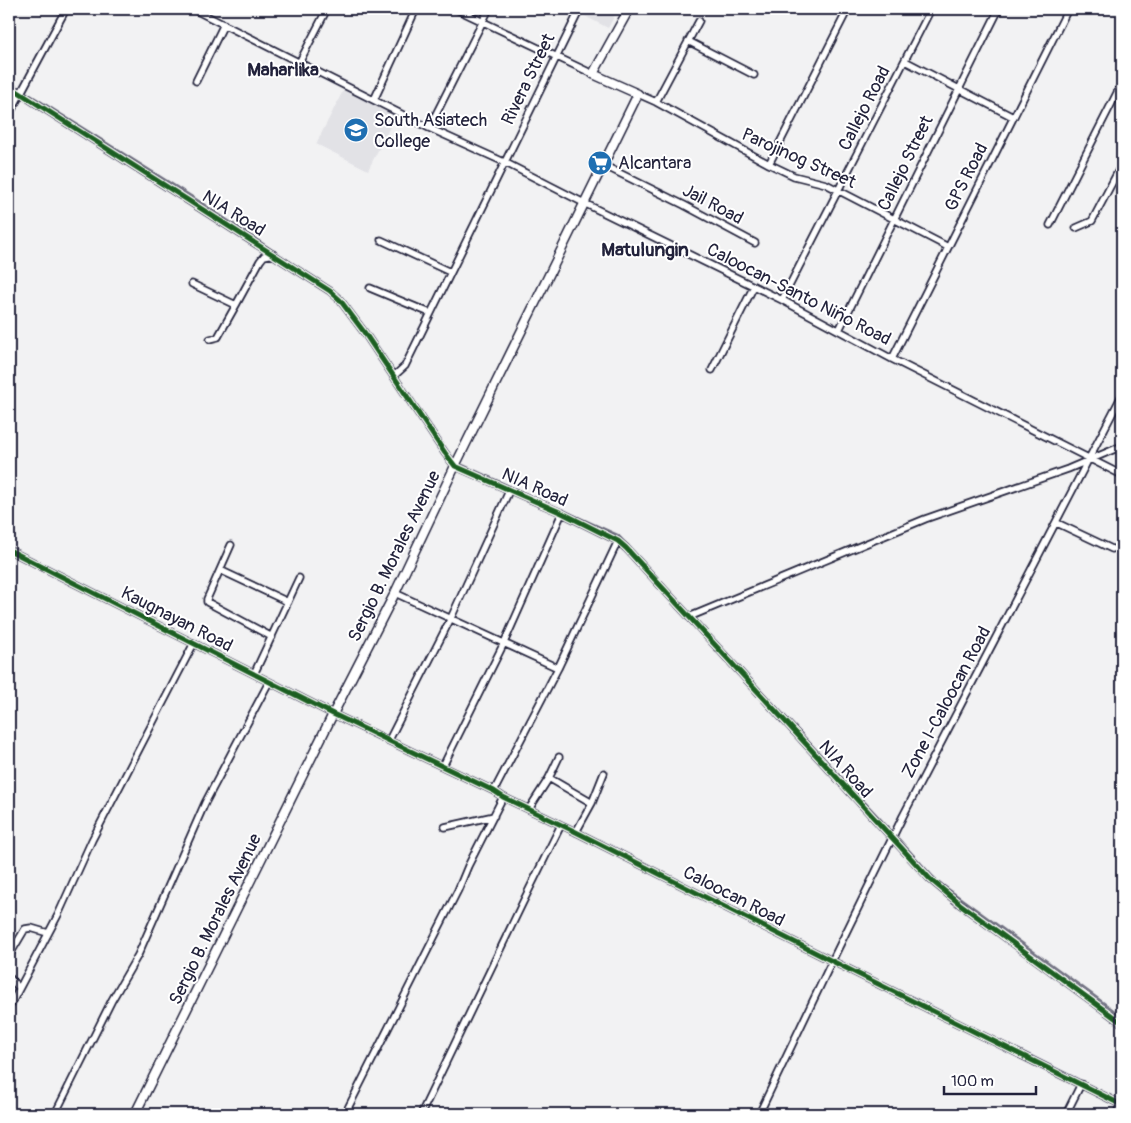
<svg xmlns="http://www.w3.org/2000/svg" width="1131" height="1123" viewBox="0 0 1131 1123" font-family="Pangolin,sans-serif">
<rect width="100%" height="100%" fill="#f2f2f3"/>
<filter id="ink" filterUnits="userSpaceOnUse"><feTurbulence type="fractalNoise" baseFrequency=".02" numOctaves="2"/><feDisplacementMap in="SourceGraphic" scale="10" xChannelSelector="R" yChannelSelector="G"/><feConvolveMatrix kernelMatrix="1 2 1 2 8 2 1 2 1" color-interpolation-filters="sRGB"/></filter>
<g filter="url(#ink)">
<path fill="#e2e2e6" d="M582 9H607L616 13 608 28 579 13Z
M344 89 396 115 368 170 316 144Z"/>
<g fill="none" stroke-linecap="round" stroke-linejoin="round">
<path stroke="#727282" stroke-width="2" d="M9 81 15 85
M26 92 196 199 310 275
M333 290 342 298
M463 465 618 535 678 601
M705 630 888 827
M898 838 936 880 1122 1016"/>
<defs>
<path id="minor" d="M193 9 429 128 504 162 584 203 782 300 892 359 1122 475
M456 9 593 74
M688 41 754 75
M905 61 1013 117
M299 63 327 9
M196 81 224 24
M9 86 330 291 340 300 364 332 445 453 455 466 562 513 618 541 626 548 930 879 960 904 1122 1023
M638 94 656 102 769 164 794 176 826 184 948 247
M374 100 416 9
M656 102 699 21
M9 115 66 9
M429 128 489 9
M769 164 848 9
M603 165 684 205 755 243
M1050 225 1122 83
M1076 228 1092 221 1122 164
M381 240 450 272
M192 284 236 305 260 261 264 256 273 254
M370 288 430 313
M782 300 931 9
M839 330 999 9
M210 339 218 337 236 305
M892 359 1068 9
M712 370 754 286
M394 376 405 366 580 9
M1057 523 1112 549
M231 545 207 599V602L272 637
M9 550 333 714 494 791 503 797 576 832 832 961 1122 1105
M220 570 288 602
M395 593 558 668
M689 617 925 519 1068 469 1122 446
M254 674 299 578
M389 740 451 618 509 491
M443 766 504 643 562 513
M549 778 559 757
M494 791 558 668 618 541
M529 809 549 778 592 803
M445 827 494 816
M576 832 592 803 604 773
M9 956 25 929 31 928 48 933
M9 977 19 988
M9 1008 58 915 92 840 194 643
M55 1114 112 1000 138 955 205 803 269 682
M345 1114 458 890 468 866 503 797
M421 1114 522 904 561 825
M759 1114 832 961 903 816 1122 395
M1066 1114 1081 1084
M1116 1114 1121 1104"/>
<path id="major" d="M135 1114 333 714 395 593 455 466 638 94 593 74 629 9"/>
</defs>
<use href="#minor" stroke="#22223b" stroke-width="9"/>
<use href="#major" stroke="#22223b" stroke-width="11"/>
<use href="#minor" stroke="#fff" stroke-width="5.5"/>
<use href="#major" stroke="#fff" stroke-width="8"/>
<defs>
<path id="cycleway" d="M9 86 330 291 340 300 364 332 445 453 455 466 562 513 618 541 626 548 930 879 960 904 1122 1023
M9 550 333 714 494 791 503 797 576 832 832 961 1122 1105"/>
</defs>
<use href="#cycleway" stroke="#fff" stroke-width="8"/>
<use href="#cycleway" stroke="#1b5e20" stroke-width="5"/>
</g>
</g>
<defs>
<symbol id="university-disc" viewBox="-11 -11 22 22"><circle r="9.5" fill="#1f6fb2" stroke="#fff"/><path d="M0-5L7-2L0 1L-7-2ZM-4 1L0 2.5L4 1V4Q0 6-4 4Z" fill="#fff"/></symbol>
<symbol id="supermarket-disc" viewBox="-11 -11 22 22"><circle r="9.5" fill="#1f6fb2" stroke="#fff"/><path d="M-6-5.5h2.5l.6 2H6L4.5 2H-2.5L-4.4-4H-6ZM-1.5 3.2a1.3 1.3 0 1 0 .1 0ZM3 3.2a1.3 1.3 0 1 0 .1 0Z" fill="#fff"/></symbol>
</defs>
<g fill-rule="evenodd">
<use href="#university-disc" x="342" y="116" width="28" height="28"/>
<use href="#supermarket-disc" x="586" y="149" width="28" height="28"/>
</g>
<g text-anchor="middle" stroke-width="4" stroke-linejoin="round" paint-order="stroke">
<g font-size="18" fill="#22223b" stroke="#fff">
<text transform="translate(528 79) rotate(-64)" y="6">Rivera Street</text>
<text transform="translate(864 108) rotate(-63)" y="6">Callejo Road</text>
<text transform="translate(799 158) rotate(24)" y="6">Parojinog Street</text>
<text transform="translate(905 163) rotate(-64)" y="6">Callejo Street</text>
<text transform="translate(966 177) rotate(-63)" y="6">GPS Road</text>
<text transform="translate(713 204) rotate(28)" y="6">Jail Road</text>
<text transform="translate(234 213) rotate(32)" y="6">NIA Road</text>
<text transform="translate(799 294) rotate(27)" y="6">Caloocan-Santo Niño Road</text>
<text transform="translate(535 487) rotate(24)" y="6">NIA Road</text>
<text transform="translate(394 556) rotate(-64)" y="6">Sergio B. Morales Avenue</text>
<text transform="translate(177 619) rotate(27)" y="6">Kaugnayan Road</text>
<text transform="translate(946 702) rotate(-62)" y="6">Zone I-Caloocan Road</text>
<text transform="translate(846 769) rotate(48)" y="6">NIA Road</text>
<text transform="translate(734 896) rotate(27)" y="6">Caloocan Road</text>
<text transform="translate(215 919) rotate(-64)" y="6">Sergio B. Morales Avenue</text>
</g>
<g font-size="18" fill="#22223b" stroke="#fff" text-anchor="start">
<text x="374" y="126">South Asiatech<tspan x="374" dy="21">College</tspan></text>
<text x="618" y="169">Alcantara</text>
</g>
<g font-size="19" font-weight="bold" fill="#22223b" stroke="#fff">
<text x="283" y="76">Maharlika</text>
<text x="645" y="256">Matulungin</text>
</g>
</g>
<rect width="1131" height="1123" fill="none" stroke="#fff" stroke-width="30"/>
<rect x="15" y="15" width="1101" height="1093" fill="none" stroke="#22223b" stroke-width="2" filter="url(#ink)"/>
<path d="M944 1086v8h92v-8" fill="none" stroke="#22223b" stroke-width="2.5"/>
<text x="951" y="1086" font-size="15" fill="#22223b" stroke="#ffffff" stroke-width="4" paint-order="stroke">100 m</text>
</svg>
